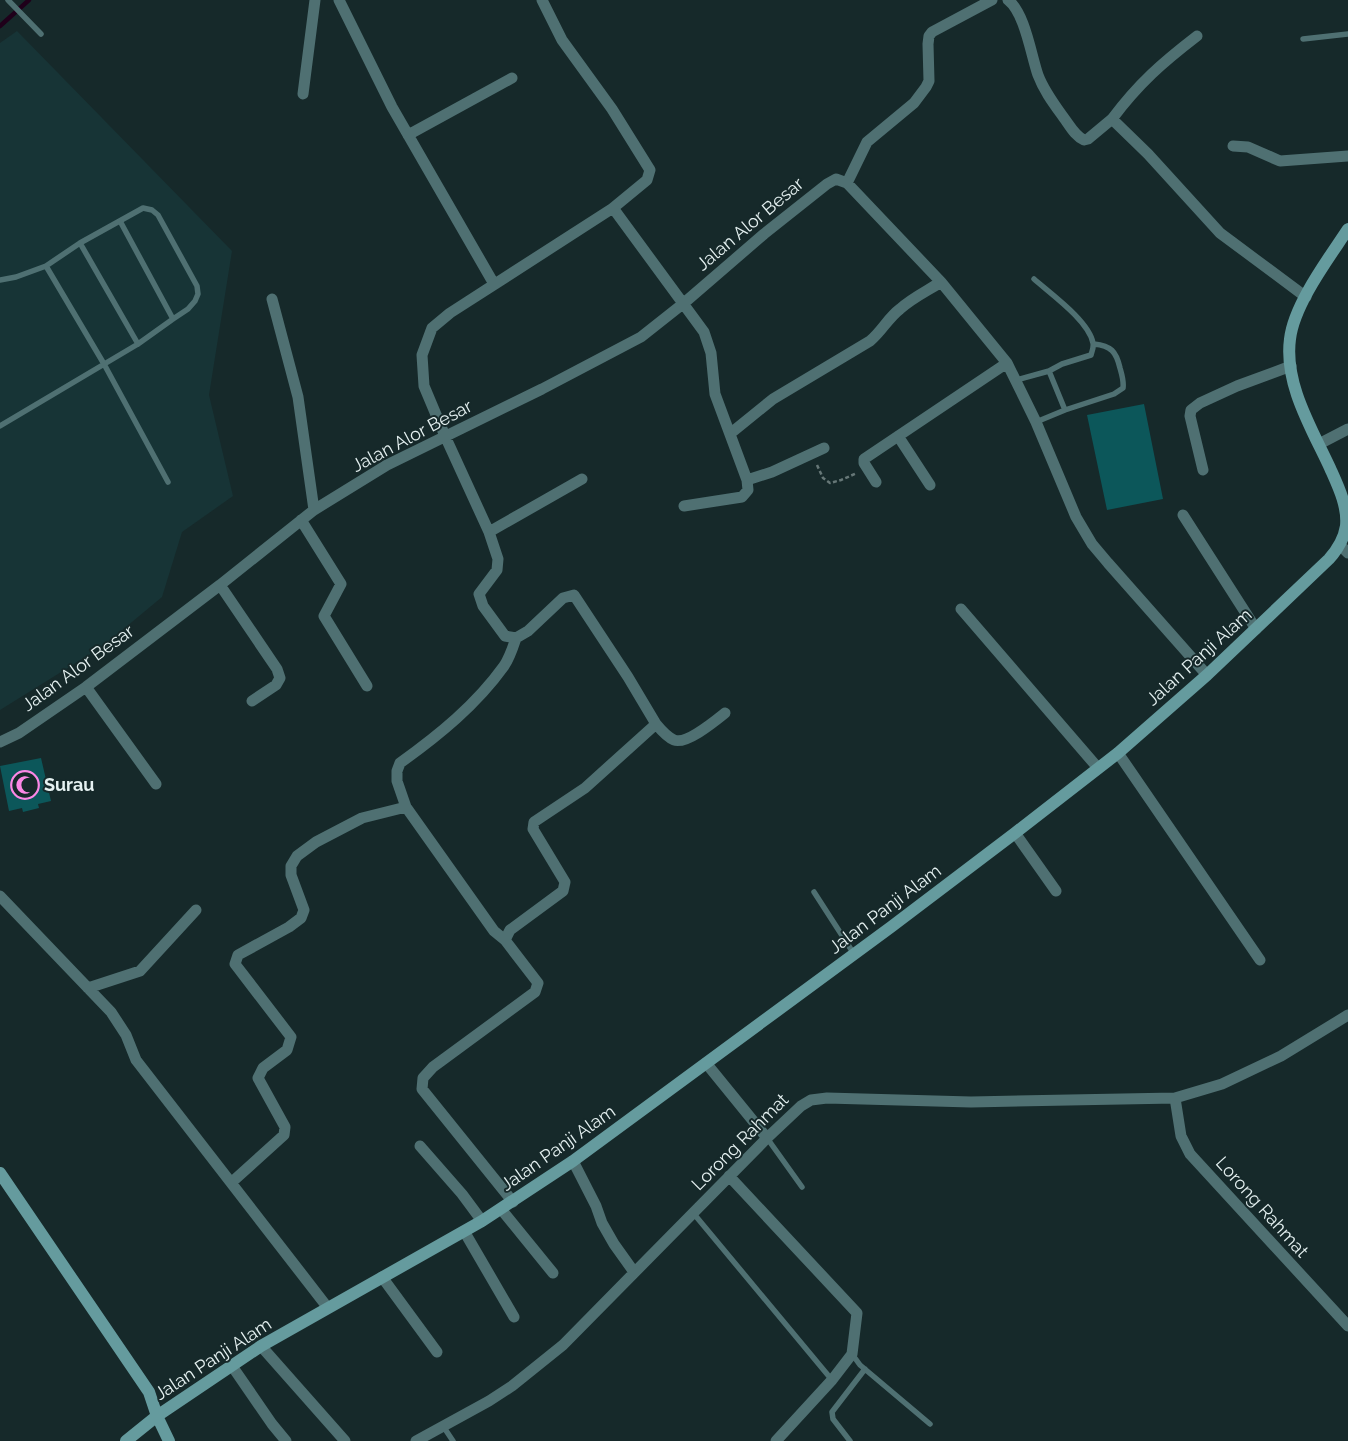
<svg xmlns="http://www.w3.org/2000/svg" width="1348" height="1441" viewBox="0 0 1348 1441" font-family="Raleway,sans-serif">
<rect width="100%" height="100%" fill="#16292a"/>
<path fill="#173436" d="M17 31 232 251 209 395 233 496 182 532 162 597 103 646 0 710V43Z"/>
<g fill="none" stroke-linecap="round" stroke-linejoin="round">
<path stroke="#1f001a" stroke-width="4.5" d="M0 26 29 0"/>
</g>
<path fill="#0c575a" d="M1144 404 1163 499 1107 510 1087 415Z
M41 758 51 801 38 804 39 808 23 812 22 808 9 811 0 766Z"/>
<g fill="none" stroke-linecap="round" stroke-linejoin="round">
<path stroke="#677" stroke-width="2.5" stroke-dasharray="4 2.5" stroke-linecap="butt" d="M817 465 823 478 830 483 841 480 857 473"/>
<path stroke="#4f7072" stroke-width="5.5" d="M8 0 41 34
M1303 39 1348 34
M120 221 173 319
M80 243 138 344
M46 266 104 364 168 482
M1034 279C1051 294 1089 321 1093 343 1094 347 1092 351 1091 355L1062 364 1049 371 1065 410 1036 422
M0 280 16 277 46 266 80 243 143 208 152 210 158 215 197 286 198 294 195 301 188 309 173 319 138 344 0 426
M1016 380 1049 371
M1065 410 1114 394 1123 388C1124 381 1122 375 1120 368 1116 351 1111 346 1094 344
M814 892 854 954
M767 1138 802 1187
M694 1214 832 1380
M852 1354 860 1365 930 1424
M443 1426 453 1441
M850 1441 833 1419 832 1412 865 1369"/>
<path stroke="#4f7072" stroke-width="11" d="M339 0 392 107 494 284
M1008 0C1025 13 1031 55 1038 75 1044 91 1054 104 1064 118 1070 126 1075 136 1084 140L1088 139 1112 119 1148 154 1220 233 1306 297
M303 94 315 0
M1112 119C1139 83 1162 63 1197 36
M408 135 512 78
M1233 146 1248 147 1280 161 1348 156
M847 183 867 142 914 103 926 87 929 81 928 44 929 36 932 32 992 0
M613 208 704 332 711 353 715 394 747 480 748 490 742 497 684 506
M272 299 298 397 314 510
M731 433 773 399 870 341C882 331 888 318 900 309 912 298 927 291 941 282
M898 436 930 485
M1319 444 1348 429
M1203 470 1190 416 1191 410 1200 403 1237 386 1291 366
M747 480 772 472 824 448
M876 482 864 463V459L1007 363
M1183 515 1256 629
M301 520 341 584 324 616 367 686
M489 532 582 479
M1340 545 1348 553
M220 585 277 669 280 678 276 685 252 701
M961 609 1098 768
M86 687 156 784
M656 724C661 730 667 737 674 740 686 745 715 721 725 713
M0 742 19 733 86 687 220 585 314 510 387 465 542 389 641 337 684 303 764 234 827 184 836 179 847 183 941 282 1007 363 1036 422 1076 517 1092 544 1108 563 1207 675
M1118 753 1260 960
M1015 833 1056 891
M0 896 111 1012 126 1035 136 1060 328 1308
M505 940 494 931 406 807 397 781V771L400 763C439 735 476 705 504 666 510 657 513 647 516 638
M88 988 140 971 196 910
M706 1063 767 1138
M1175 1098 1181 1136 1190 1154 1348 1326
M420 1146 462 1194 482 1221
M573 1161 596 1206 602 1223 614 1244 634 1272
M729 1176 857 1313 852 1354 832 1380 776 1441
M232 1182 284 1135 285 1127 258 1078 263 1068 287 1050 291 1037 235 964 238 955 289 927 301 918 304 910 291 875V866L297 856 316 842 362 818 406 807
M513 1202 422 1089 423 1078 433 1067 535 992 538 983 505 940 510 930 563 891 565 882 533 829 534 822 585 788 656 724 628 677 574 595 563 598 528 631 516 638 505 636 483 606 479 594 497 570 498 559 489 532 445 436 424 386 422 355 432 328 450 313 613 208 647 180 650 170 612 109 562 40 542 0
M501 1209 553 1273
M464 1231 514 1317
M382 1277 437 1352
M261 1346 345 1441
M232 1366 272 1424 286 1441
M416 1441 489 1401 512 1386 563 1345 767 1138 801 1106 811 1100 827 1098 971 1102 1175 1098 1222 1084 1281 1056 1348 1015"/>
<path stroke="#659b9e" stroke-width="12" d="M0 1173 149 1392 157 1416 169 1441
M126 1441 157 1416 261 1346 482 1221 573 1161 891 927 1015 833 1118 753 1207 675 1329 559C1338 549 1344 539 1346 526 1348 506 1338 486 1330 468 1312 429 1284 384 1290 339 1294 304 1329 258 1348 229"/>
</g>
<defs>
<symbol id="mosque-ring" viewBox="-11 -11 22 22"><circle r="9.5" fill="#16292a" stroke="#fb87e5" stroke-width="1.5"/><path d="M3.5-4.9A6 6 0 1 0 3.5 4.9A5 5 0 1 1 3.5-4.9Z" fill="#fb87e5"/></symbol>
</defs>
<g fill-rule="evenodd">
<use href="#mosque-ring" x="9" y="769" width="32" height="32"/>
</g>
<g text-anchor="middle" stroke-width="4" stroke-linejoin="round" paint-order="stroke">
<g font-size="18" fill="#e5f1f1" stroke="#16292a">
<text transform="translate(750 224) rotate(-40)" y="6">Jalan Alor Besar</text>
<text transform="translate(412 436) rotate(-28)" y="6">Jalan Alor Besar</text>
<text transform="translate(1199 657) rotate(-42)" y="6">Jalan Panji Alam</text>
<text transform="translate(78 668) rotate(-36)" y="6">Jalan Alor Besar</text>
<text transform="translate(885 909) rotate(-37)" y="6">Jalan Panji Alam</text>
<text transform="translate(740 1142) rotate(-45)" y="6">Lorong Rahmat</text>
<text transform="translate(558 1148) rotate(-35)" y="6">Jalan Panji Alam</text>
<text transform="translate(1262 1207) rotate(48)" y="6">Lorong Rahmat</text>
<text transform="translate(213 1359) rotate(-33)" y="6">Jalan Panji Alam</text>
</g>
<g font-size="18" font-weight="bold" fill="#e5f1f1" stroke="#16292a" text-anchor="start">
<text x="44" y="791">Surau</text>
</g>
</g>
</svg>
